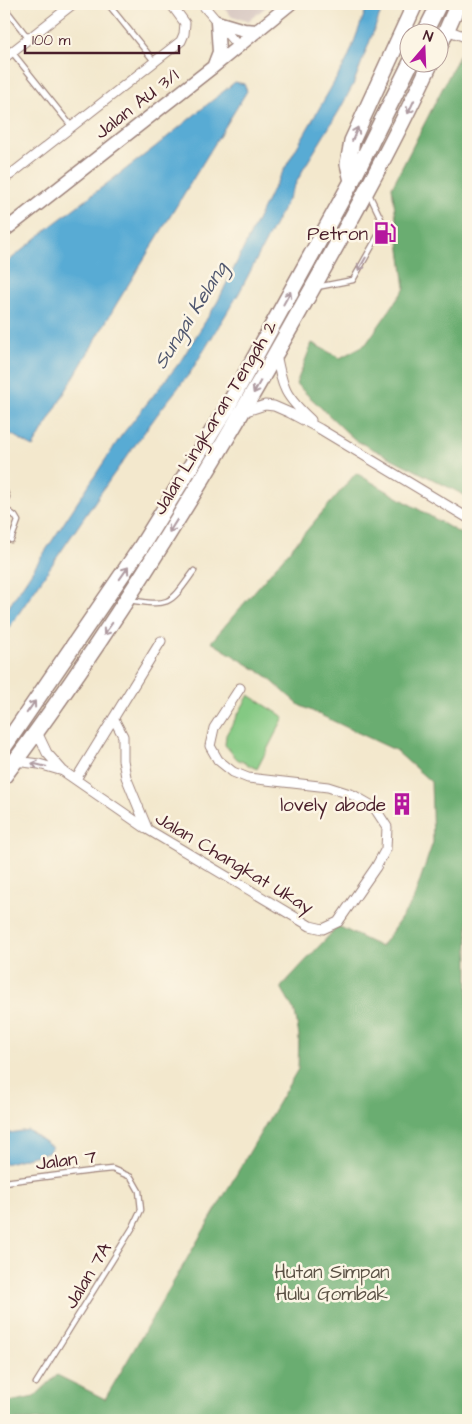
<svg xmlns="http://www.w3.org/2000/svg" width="472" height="1424" viewBox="0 0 472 1424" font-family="'Architects Daughter',sans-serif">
<rect width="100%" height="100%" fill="#fcf5e5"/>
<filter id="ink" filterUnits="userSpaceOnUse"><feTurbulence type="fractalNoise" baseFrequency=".02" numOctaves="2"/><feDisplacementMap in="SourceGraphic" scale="10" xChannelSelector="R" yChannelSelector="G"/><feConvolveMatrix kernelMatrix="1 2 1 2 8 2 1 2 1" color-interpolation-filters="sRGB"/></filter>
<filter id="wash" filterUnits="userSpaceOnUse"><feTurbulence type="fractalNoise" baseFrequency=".0096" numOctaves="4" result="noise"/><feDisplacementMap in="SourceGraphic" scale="20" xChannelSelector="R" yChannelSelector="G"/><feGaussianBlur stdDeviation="1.12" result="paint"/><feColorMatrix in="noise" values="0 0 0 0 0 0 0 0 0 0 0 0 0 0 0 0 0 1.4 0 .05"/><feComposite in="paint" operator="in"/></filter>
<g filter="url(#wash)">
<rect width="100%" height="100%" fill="#f3e8cd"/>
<path fill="#d1c0bc" d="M221 4H270L248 21 232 17Z"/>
<path fill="#84c983" stroke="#677457" d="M249 695 284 717 257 769 237 759 225 745 226 735Z"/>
<path fill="#6bad71" stroke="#5a664e" d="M460 54 468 56V497L355 440 296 384 312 343 340 358 366 344 405 288 392 187Z
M356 473 468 538V1420H4V1403L34 1397 57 1375 105 1399 298 1069 299 1036 295 1012 281 987 338 926 381 947 413 901 433 842 431 782 395 750 299 705 265 675 211 642Z"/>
<path fill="#58abd4" stroke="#516580" d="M368 4H384L353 85 339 111 304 168 239 293 190 373 162 408 111 478 4 635V614L121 436 180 362 218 301 269 196 348 58Z
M235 82 244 84 247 91 117 303 33 447 4 430V265L51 226 155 147Z
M28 1130 52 1147 48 1152 4 1164V1134Z"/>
</g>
<g filter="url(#ink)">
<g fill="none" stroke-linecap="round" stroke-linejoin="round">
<defs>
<path id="service" d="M108 4 154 61
M4 7 29 39
M12 52 72 127
M317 287 353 280 384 225 369 194
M4 489 7 497 4 503
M4 508 15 516 18 521 11 540
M129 600C171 607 170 604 194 571
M4 1182 92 1171 112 1169 131 1177 139 1191 141 1210 133 1227 36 1383"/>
<path id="minor" d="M202 4 238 46
M447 30 468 38
M4 58 73 4
M4 176 10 175 181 41 184 34 185 23 171 4
M276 354C283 389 284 395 311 420
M243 412 265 405 274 406 290 413 320 429 468 518
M114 719 123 736V760L126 777 147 828
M37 732 47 753 63 771 147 829 310 926 323 929 338 922 376 867 386 849 387 827 374 807 353 795 328 787 248 778 233 772 218 760 210 746 214 728 240 688
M15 761 39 764 63 771
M76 779 161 641"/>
<path id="secondary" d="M214 65 219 52 217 22 244 30 258 31
M4 231 213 67 290 4"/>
<path id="trunk" d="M425 32 439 4
M440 45 458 4
M352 181 348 164 352 141 415 4
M4 747 141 547 228 406 352 181 411 62
M4 776C112 632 206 478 294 321 342 236 390 151 431 62"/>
</defs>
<use href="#service" stroke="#9e847c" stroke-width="7"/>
<use href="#minor" stroke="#9e847c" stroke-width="11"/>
<use href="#secondary" stroke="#9e847c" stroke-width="15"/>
<use href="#trunk" stroke="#9e847c" stroke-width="18"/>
<use href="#service" stroke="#fff" stroke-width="4.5"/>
<use href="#minor" stroke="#fff" stroke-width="9"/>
<use href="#secondary" stroke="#fff" stroke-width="12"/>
<use href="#trunk" stroke="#fff" stroke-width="15"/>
</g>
<defs><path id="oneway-shaft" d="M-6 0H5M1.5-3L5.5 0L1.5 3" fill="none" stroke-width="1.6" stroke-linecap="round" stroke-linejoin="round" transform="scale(1.25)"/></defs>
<g stroke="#ae9aa0">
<use href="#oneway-shaft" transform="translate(411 107) rotate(115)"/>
<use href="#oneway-shaft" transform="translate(355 134) rotate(-67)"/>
<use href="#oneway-shaft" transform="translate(362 264) rotate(120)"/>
<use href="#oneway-shaft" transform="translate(287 298) rotate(-61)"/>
<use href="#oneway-shaft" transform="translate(257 387) rotate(119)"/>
<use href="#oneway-shaft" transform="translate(173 526) rotate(122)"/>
<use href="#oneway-shaft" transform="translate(124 573) rotate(-55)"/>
<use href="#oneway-shaft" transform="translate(108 629) rotate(125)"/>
<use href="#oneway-shaft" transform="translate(31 707) rotate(-55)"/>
<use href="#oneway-shaft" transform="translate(39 765) rotate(-167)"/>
</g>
</g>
<defs>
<symbol id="fuel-bare" viewBox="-9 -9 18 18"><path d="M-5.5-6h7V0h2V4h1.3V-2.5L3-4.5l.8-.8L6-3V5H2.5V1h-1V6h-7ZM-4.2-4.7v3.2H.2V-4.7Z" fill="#b5179e" stroke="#fcf5e5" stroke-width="2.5" paint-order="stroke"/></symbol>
<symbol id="building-bare" viewBox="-9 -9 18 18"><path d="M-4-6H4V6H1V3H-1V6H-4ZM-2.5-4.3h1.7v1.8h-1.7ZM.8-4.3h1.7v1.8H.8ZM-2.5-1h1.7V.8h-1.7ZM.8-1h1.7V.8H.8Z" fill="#b5179e" stroke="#fcf5e5" stroke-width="2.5" paint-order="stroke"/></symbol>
</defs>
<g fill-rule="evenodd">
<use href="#fuel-bare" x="369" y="217" width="32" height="32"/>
<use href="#building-bare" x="386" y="788" width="32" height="32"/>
</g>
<g text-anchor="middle" stroke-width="5" stroke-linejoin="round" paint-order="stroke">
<g font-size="19" fill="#4a1f2b" stroke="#fcf5e5">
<text transform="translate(136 103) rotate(-38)" y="7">Jalan AU 3/1</text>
<text transform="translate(214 417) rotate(-59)" y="7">Jalan Lingkaran Tengah 2</text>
<text transform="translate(235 862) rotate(31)" y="7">Jalan Changkat Ukay</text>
<text transform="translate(66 1159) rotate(-7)" y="7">Jalan 7</text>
<text transform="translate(87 1275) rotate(-59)" y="7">Jalan 7A</text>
</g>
<g font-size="19" fill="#4a1f2b" stroke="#fcf5e5" text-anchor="end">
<text x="368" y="240">Petron</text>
<text x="386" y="811">lovely abode</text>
</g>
<g font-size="19" fill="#5b5245" stroke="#fcf5e5">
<text x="332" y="1278">Hutan Simpan<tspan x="332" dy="22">Hulu Gombak</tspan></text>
</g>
<g font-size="20" font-style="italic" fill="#50576f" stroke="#fcf5e5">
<text transform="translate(190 315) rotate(-58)" y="7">Sungai Kelang</text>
</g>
</g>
<rect width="472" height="1424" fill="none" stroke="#fcf5e5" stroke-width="20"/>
<g transform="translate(424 48) rotate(19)"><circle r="24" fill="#fcf5e5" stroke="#b59f9b"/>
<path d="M0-4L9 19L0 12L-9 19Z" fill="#b5179e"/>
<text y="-8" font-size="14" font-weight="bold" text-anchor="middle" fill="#4a1f2b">N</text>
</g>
<path d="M25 45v8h154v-8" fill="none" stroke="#4a1f2b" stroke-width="2.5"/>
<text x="32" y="45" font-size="15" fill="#4a1f2b" stroke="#fcf5e5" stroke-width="4" paint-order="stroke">100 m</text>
</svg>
